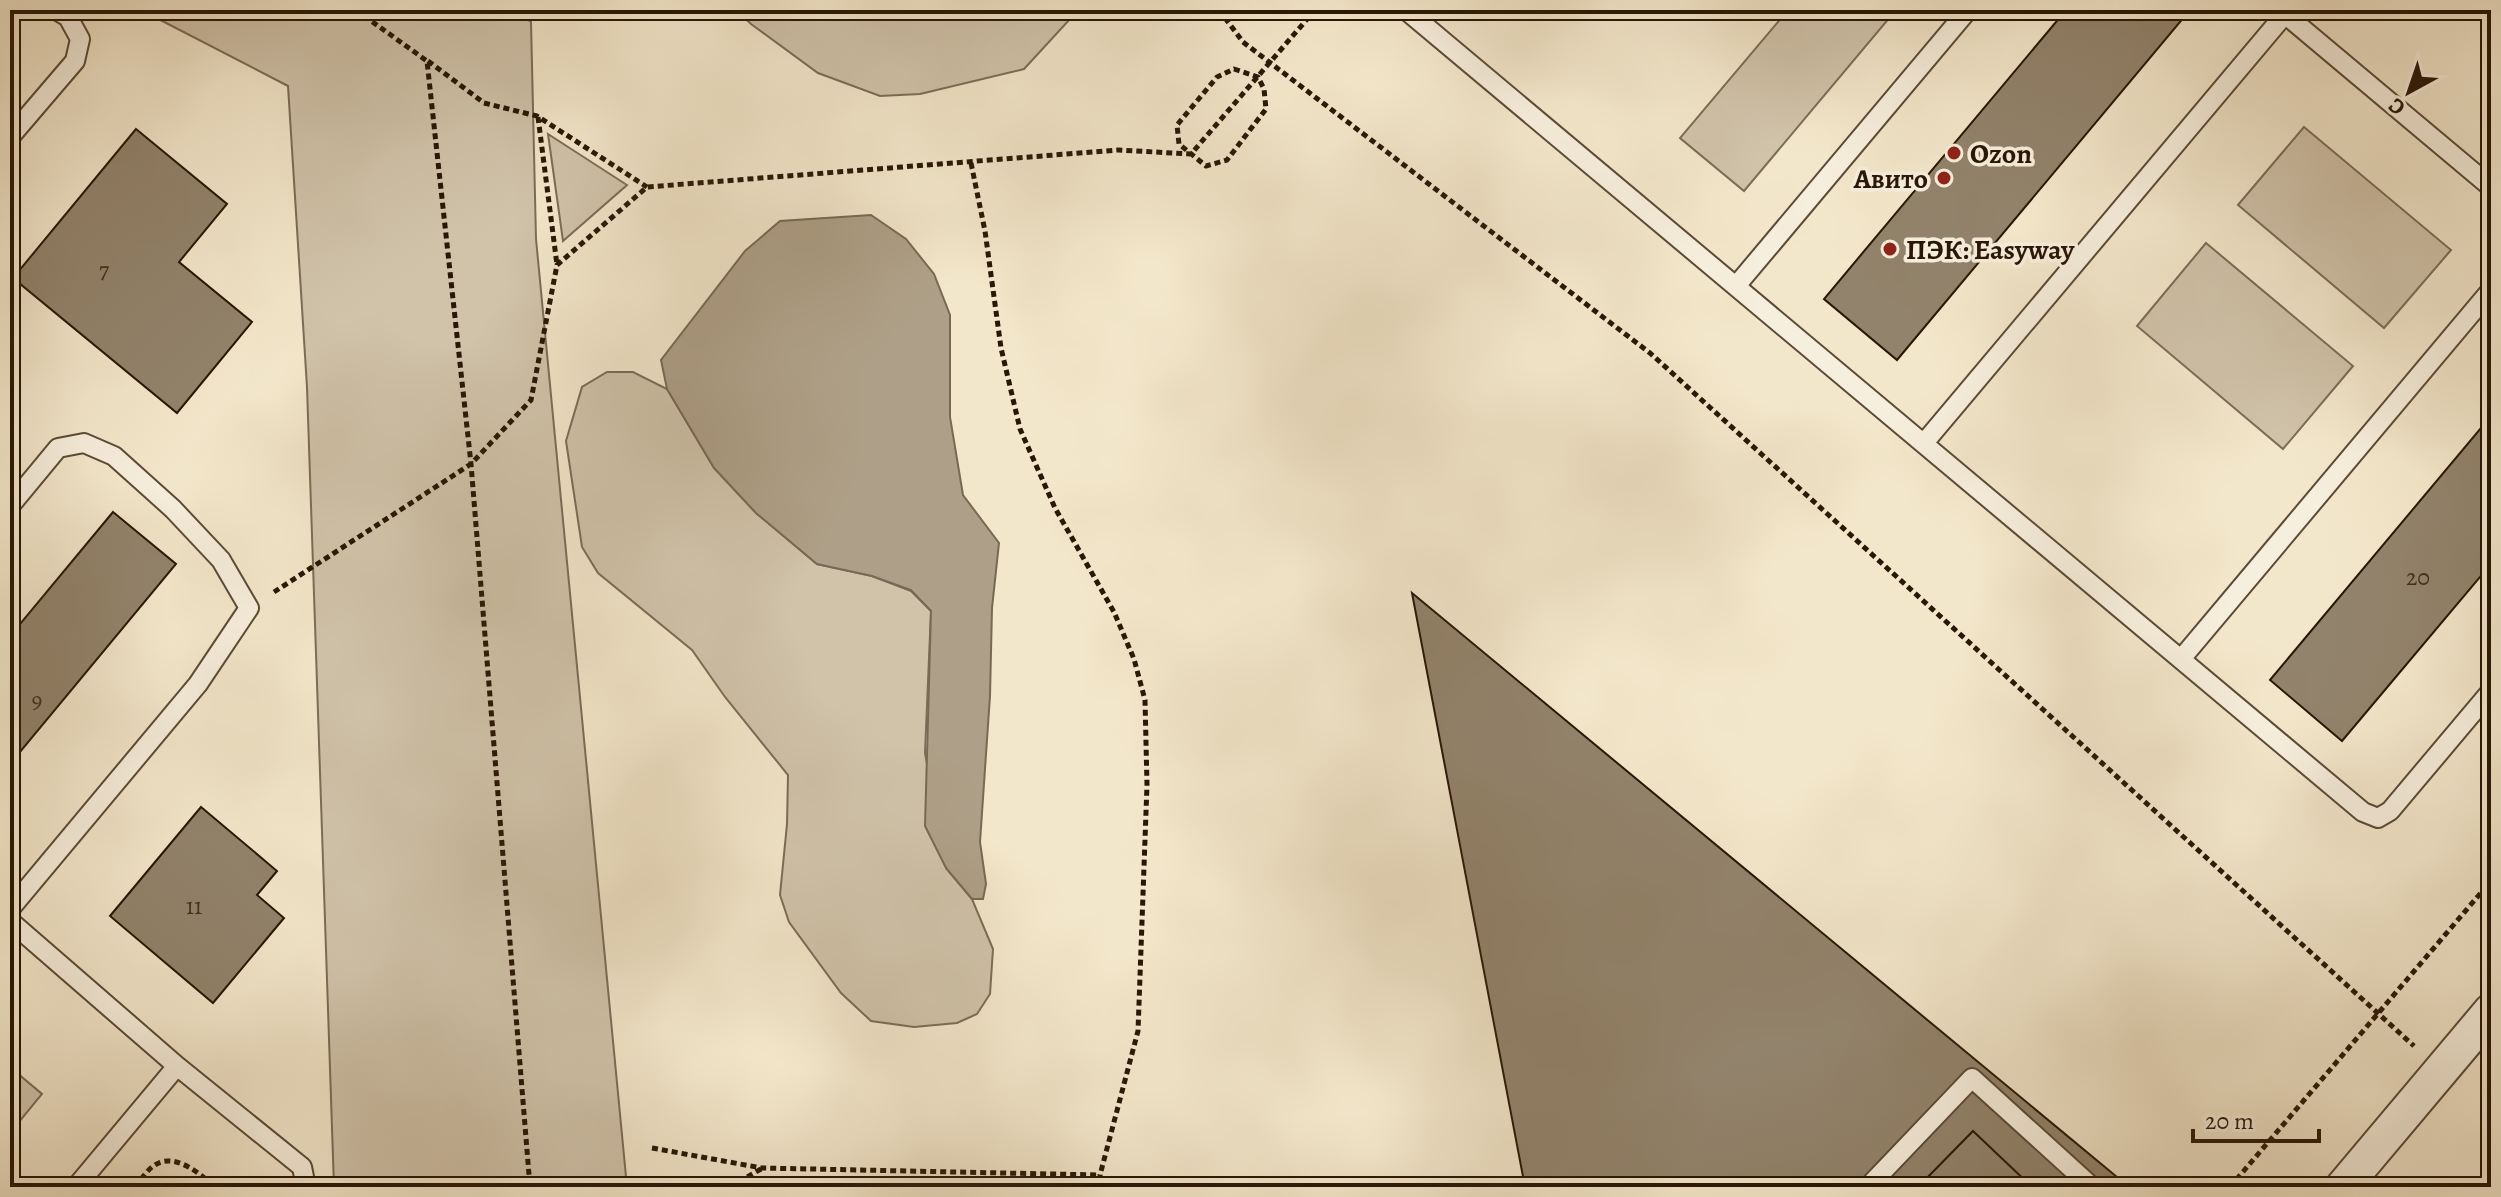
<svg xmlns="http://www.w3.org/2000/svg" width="2501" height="1197" viewBox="0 0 2501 1197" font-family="Alegreya,serif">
<rect width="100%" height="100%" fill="#f3e7cb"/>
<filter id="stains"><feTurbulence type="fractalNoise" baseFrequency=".0025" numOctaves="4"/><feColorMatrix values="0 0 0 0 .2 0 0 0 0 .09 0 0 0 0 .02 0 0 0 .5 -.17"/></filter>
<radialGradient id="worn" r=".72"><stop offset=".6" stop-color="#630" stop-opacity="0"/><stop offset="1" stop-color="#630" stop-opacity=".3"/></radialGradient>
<path fill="#d0c3aa" stroke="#7c6c58" stroke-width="2" d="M141 10H515L531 22 536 239 627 1187H334L307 387 288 86Z
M736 10H1069L1071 18 1024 69 920 94 880 96 818 73 751 24Z
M1788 10H1896L1744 191 1680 138Z
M2304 127 2451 250 2384 328 2238 205Z
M548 134 627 185 563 241Z
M2206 243 2353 366 2283 449 2137 326Z
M607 372H633L667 389 714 468 756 513 817 564 872 576 911 591 931 611 925 753 946 868 972 899 993 949 990 994 977 1014 957 1023 914 1027 871 1021 841 993 789 922 780 895 787 824 788 775 725 697 692 650 598 573 582 547 566 441 582 387Z
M10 1067 42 1094 10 1133Z"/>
<path fill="#aea088" stroke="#786954" stroke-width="2" d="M871 215 906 239 934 274 950 315V417L963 495 999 543 992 608 990 696 980 842 986 884 983 899H972L946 868 925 826 931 611 911 590 872 576 817 564 756 513 714 468 667 389 661 360 745 251 780 221Z"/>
<path fill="#92836c" stroke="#281606" stroke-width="2" d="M2066 10H2190L1897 360 1824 299Z
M136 129 227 204 179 262 252 322 177 413 13 278Z
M2491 416V564L2342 741 2270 680Z
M113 512 176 564 10 764V636Z
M1412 593 2129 1187H1525Z
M201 807 277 871 257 895 284 918 213 1003 110 916Z
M1973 1131 2032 1187H1918Z"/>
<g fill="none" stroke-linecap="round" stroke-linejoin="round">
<defs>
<path id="lane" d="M1406 10 2363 812 2378 818 2390 811 2491 691
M2280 10 2491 187
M10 137 75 61 80 39 68 17 56 10
M1736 286 1968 10
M1924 443 2285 14
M10 506 58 448 84 443 114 456 173 509 221 560 249 608 198 684 10 909
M2181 659 2491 290
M10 921 177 1066
M76 1187 177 1066 302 1167 306 1187
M1868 1187 1972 1078 2092 1187"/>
<path id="street" d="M2343 1187 2491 1011"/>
</defs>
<use href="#lane" stroke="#5b4a37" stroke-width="22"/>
<use href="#street" stroke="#5b4a37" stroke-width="38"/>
<path stroke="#281606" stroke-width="5" stroke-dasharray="6 4" stroke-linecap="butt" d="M356 10 427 61 471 464 530 1187
M1219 10 1243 42 1650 353 2414 1046
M428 61 484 103 537 116 647 187
M1234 69 1258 77 1264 89 1266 109 1227 160 1206 166 1179 144 1177 125 1217 77Z
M538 117 557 265
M971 163 985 231 1001 348 1020 429 1055 508 1114 612 1134 659 1145 700 1147 785 1138 1031 1100 1175 1102 1187
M274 592 471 464 531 400 557 265 647 187 1118 150 1191 154 1315 10
M652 1148 762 1168 1100 1175
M135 1187C140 1181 146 1172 152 1167 173 1150 199 1173 215 1187
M730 1187 761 1169
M2230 1187 2491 881"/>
<use href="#lane" stroke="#f7efdd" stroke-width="18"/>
<use href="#street" stroke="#f7efdd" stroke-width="34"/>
</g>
<g fill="#8f2418" stroke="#f7efdd" stroke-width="3">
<circle cx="1954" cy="153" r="8"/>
<circle cx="1944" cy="178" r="8"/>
<circle cx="1890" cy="249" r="8"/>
</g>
<g text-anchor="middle" stroke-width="7" stroke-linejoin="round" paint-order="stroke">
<g font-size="24" fill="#423120">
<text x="104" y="278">7</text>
<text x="2418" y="585">20</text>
<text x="37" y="708">9</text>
<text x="194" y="914">11</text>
</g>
<g font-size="28" font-weight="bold" fill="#281606" stroke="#f7efdd" text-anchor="start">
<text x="1970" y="163">Ozon</text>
<text x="1928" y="188" text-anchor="end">Авито</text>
<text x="1906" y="259">ПЭК: Easyway</text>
</g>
</g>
<rect width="2501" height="1197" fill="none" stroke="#f3e7cb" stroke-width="40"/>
<rect x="12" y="12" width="2477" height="1173" fill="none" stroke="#281606" stroke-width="4"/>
<rect x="20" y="20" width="2461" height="1157" fill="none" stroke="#281606" stroke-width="2"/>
<g transform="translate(2409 92) rotate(220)" stroke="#f7efdd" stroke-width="6" paint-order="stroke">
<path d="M0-6L14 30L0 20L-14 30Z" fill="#281606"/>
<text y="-12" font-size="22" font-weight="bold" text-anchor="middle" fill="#281606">С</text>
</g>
<path d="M2193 1129v12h126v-12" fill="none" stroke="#281606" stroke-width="4"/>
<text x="2205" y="1129" font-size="24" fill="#281606" stroke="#f7efdd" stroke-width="6" paint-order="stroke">20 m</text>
<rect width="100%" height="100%" filter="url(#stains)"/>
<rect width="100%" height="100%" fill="url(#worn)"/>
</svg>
